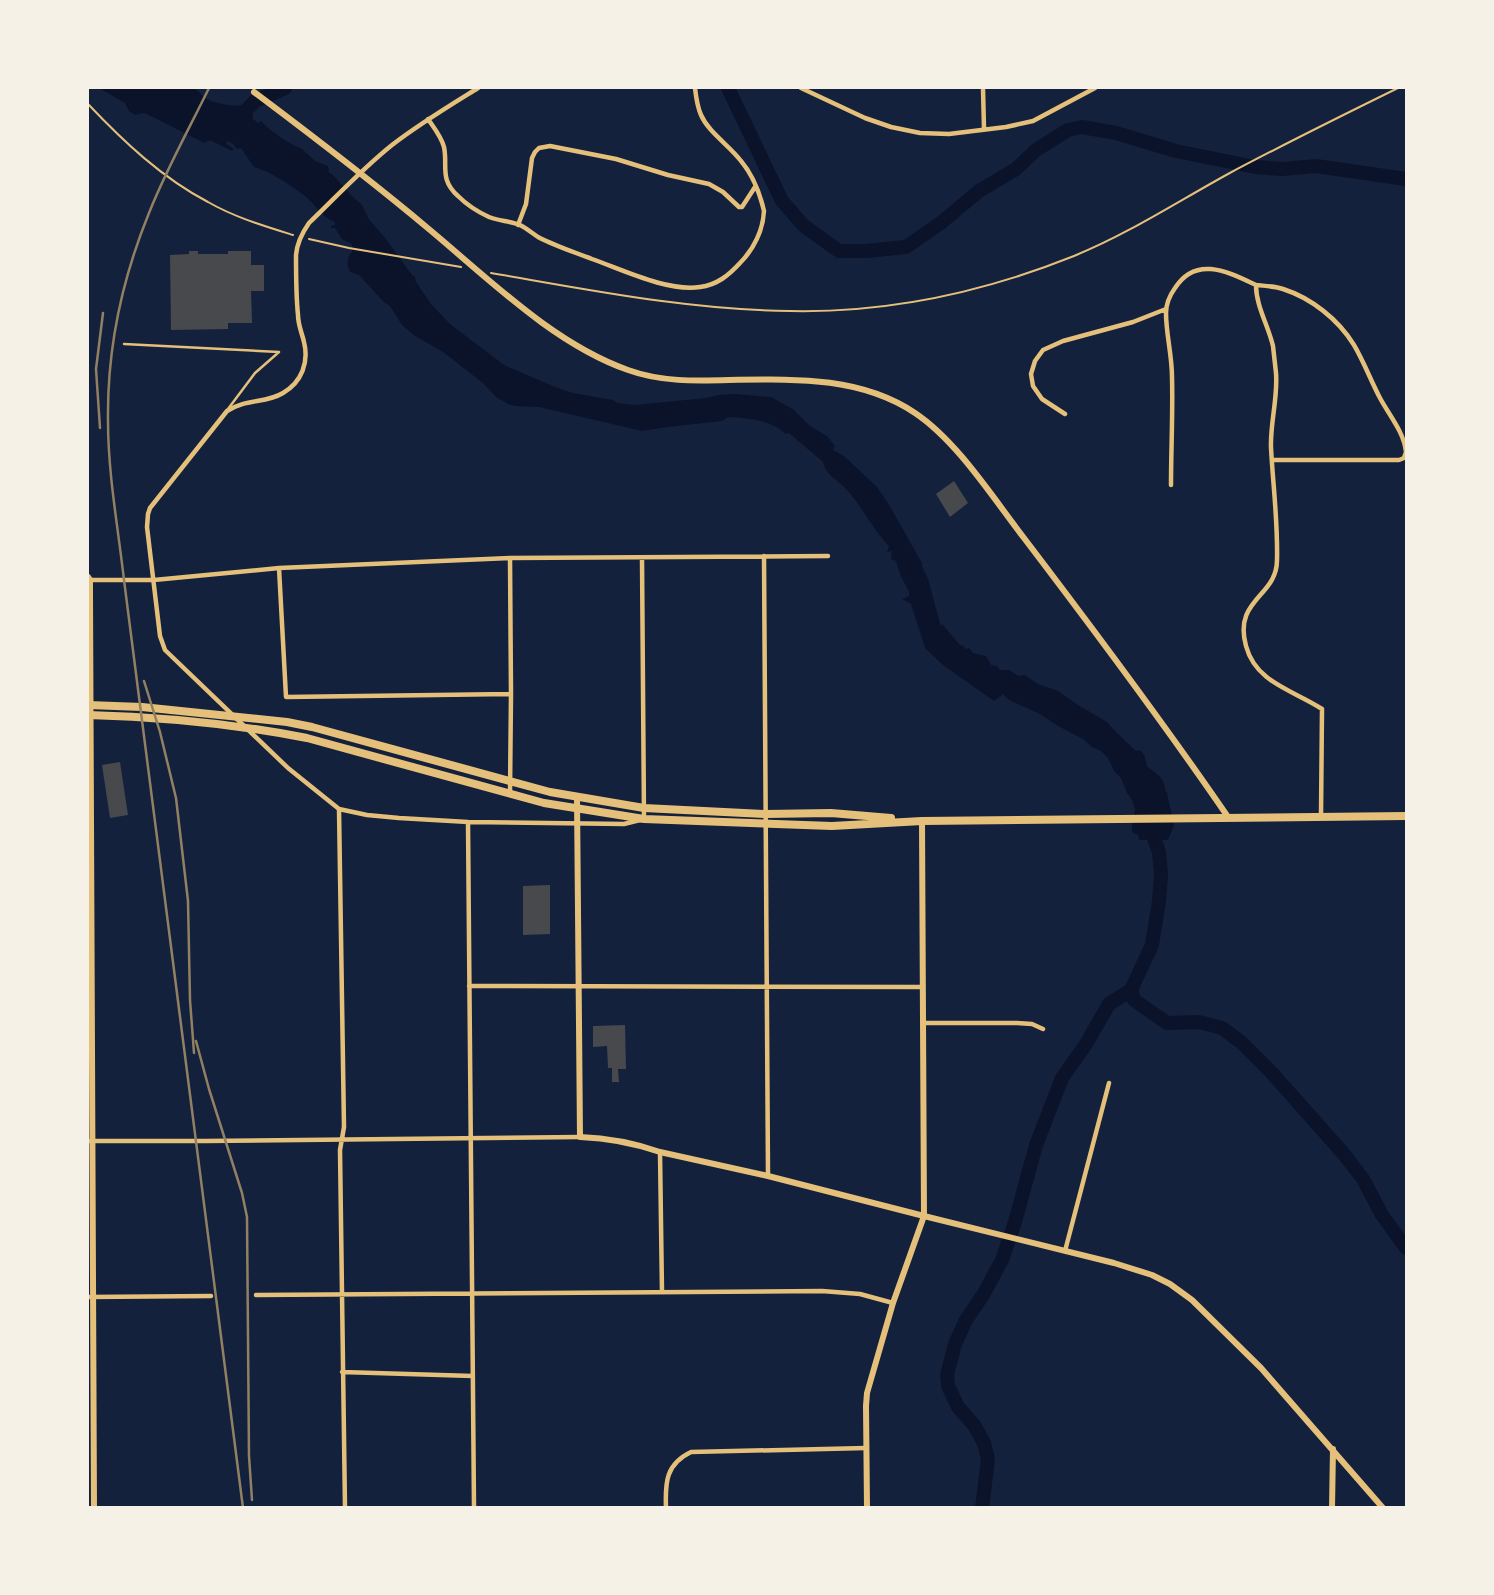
<svg xmlns="http://www.w3.org/2000/svg" width="1494" height="1595" viewBox="0 0 1494 1595" font-family="Karla,sans-serif">
<rect width="100%" height="100%" fill="#14213d"/>
<path fill="#0b132b" d="M99 88H194C198 91 202 96 207 99 214 103 233 107 241 105L253 115V119L258 123 261 121C269 130 290 145 301 148L315 161 328 166 329 171H327L333 175 352 196 362 205 368 218 386 239 412 275 415 277 416 282 431 304 450 324 504 365 555 387 573 393 613 400 617 403 635 405 706 398 718 395 735 394 771 397 794 410 810 426 827 436 835 446 833 450 844 456 877 487 888 503 922 563V566L928 579 941 627 942 624 960 645 964 646 965 649 969 648 973 653 986 656 991 665 997 666 1000 670H1009L1019 676 1025 675 1038 684 1058 691 1078 705 1107 722 1117 733 1136 751 1140 750 1144 755 1147 766C1155 774 1165 776 1165 790L1167 793 1174 825 1168 840H1139L1138 835 1132 832V826L1135 809 1131 798 1127 793 1121 778 1114 771 1108 758 1101 751 1092 747 1083 739 1058 726 1040 714 1009 700 1003 694 994 701 943 665 925 648 911 604 902 599 909 596V591L901 577 896 561 891 559 892 551 887 552 889 546C873 530 863 508 848 491 840 481 825 475 823 462L789 433 785 434C773 420 746 418 728 417L722 421 668 427 642 431 539 407 515 406 508 404 496 397 483 383 443 352 415 336 402 325 390 306 384 302 359 275 350 272C347 265 346 258 352 252V244L342 239 335 228H331L332 225H335V222C322 218 316 205 306 197 291 185 271 172 254 167L241 148 237 149 232 143 227 141 226 144 234 149 232 151 210 140 204 143 147 114 143 113 135 115 129 111 125 103Z"/>
<g fill="none" stroke-linecap="round" stroke-linejoin="round">
<path stroke="#0b132b" stroke-width="14" d="M728 88 782 201 804 226 839 251H866L906 247 942 222 979 191 1016 169 1036 150 1068 130 1082 127 1116 133 1176 151 1255 167 1282 169 1316 166 1406 179
M237 120 255 101 285 88
M1131 990 1134 1000 1167 1023 1199 1022 1222 1028 1241 1042 1271 1072 1343 1153 1363 1179 1382 1215 1406 1248
M982 1508 988 1459 984 1443 974 1425 958 1407 948 1386 947 1375 955 1344 966 1320 983 1295 1002 1260 1015 1222 1036 1145 1062 1078 1086 1044 1109 1004 1131 990 1152 945 1159 901 1161 875 1159 852 1149 825"/>
</g>
<path fill="#48494c" d="M189 251H198V254H228V251H251V265H264V291H251L252 323H228V329L171 330 170 255 189 254Z
M954 481 968 503 950 517 936 494Z
M120 762 128 815 110 818 102 765Z
M550 885V934L523 935V886Z
M625 1025 626 1069H618L619 1082H612V1068H608L607 1046 593 1047V1026Z"/>
<g fill="none" stroke-linecap="round" stroke-linejoin="round">
<path stroke="#e5c07b" stroke-width="2" d="M88 104C123 141 162 178 208 202 234 217 264 226 293 235
M309 239 349 248 461 267
M491 273C590 290 689 310 790 311 886 313 984 292 1074 256 1128 234 1177 202 1228 174 1284 144 1341 116 1398 88"/>
<path stroke="#e5c07b" stroke-width="2.5" d="M124 344 279 352
M228 409 255 373 279 352"/>
<path stroke="#e5c07b" stroke-width="4.5" d="M478 88C449 106 419 124 392 145 362 169 336 197 309 223 302 233 297 243 296 255 296 275 296 296 298 315 298 325 302 333 304 342 309 362 302 382 283 393 265 404 247 398 227 411L150 508 148 514 147 527 160 636 165 650 288 768 339 809 367 815 399 818 468 822 624 824 644 819 642 558
M801 88 865 118 891 127 920 133 949 134 1006 127 1033 121 1095 88
M983 88 984 129
M428 119C434 128 441 136 444 147 448 166 439 179 458 196 466 204 478 212 489 217 499 221 510 221 520 225 526 228 532 233 538 237 555 246 574 252 592 259 623 270 668 292 700 287 717 285 729 275 740 263 754 249 763 230 764 211 760 194 752 174 741 161 729 145 709 133 701 115 697 106 696 97 695 88
M518 225 526 204 532 158 535 152 539 148 550 146 616 159 668 175 709 184 723 192 739 207H742L755 187
M1256 285C1265 286 1274 286 1283 289 1311 298 1338 319 1354 345 1364 362 1371 381 1380 398 1389 415 1404 432 1406 452
M1065 414 1042 399 1033 386 1031 374 1035 361 1043 350 1063 341 1133 322 1166 309
M1273 460H1399L1404 458 1406 452
M1171 485C1171 449 1173 413 1172 377 1172 355 1166 334 1166 313 1166 304 1170 295 1175 288 1196 255 1228 272 1256 285 1256 306 1268 325 1273 346 1274 355 1275 364 1276 373 1278 398 1270 423 1271 448 1273 485 1278 522 1277 560 1277 597 1233 599 1246 646 1256 683 1293 690 1322 709L1321 816
M764 556 768 1176
M510 558 511 694 510 793
M279 568 286 697 511 694
M88 580H154L279 568 510 558 828 556
M339 809 344 1127 340 1150 345 1508
M468 822 474 1508
M469 986 923 987
M923 1023H1017L1032 1024 1043 1029
M88 1141H205L580 1137
M660 1152 662 1292
M1065 1251 1109 1083
M256 1295 822 1291 860 1294 893 1303
M88 1297 211 1296
M342 1372 473 1376
M666 1508C665 1482 666 1464 691 1452L866 1448"/>
<path stroke="#e5c07b" stroke-width="6" d="M254 92C314 137 373 182 430 230 490 280 554 344 628 370 661 382 695 381 729 380 793 379 860 376 915 413 957 441 993 498 1024 538 1094 630 1163 722 1228 817
M88 577 90 580V594L94 1508
M577 798 580 1137C608 1138 634 1143 660 1152L768 1176 924 1216 893 1303 867 1393 866 1406 867 1508"/>
<path stroke="#e5c07b" stroke-width="6" d="M922 821 924 1216 1114 1263 1152 1275 1170 1284 1192 1300 1261 1368 1383 1508
M1332 1508 1333 1449"/>
<path stroke="#e5c07b" stroke-width="8" d="M88 705 142 707 287 722 312 727 550 792 644 808 765 814 831 813 891 818
M88 715C160 717 236 724 307 738L544 803 644 819 832 826 922 821 1406 816"/>
<path stroke="#918062" stroke-width="2.5" d="M209 88C189 129 166 170 149 213 122 279 107 349 108 421 108 474 118 527 124 580L243 1508
M100 428 96 369 103 313
M144 681 160 732 176 798 188 901 190 1000 194 1053
M196 1041 209 1089 242 1193 247 1217 249 1456 252 1500"/>
</g>
<rect width="1494" height="1595" fill="none" stroke="#f6f1e7" stroke-width="178"/>
</svg>
